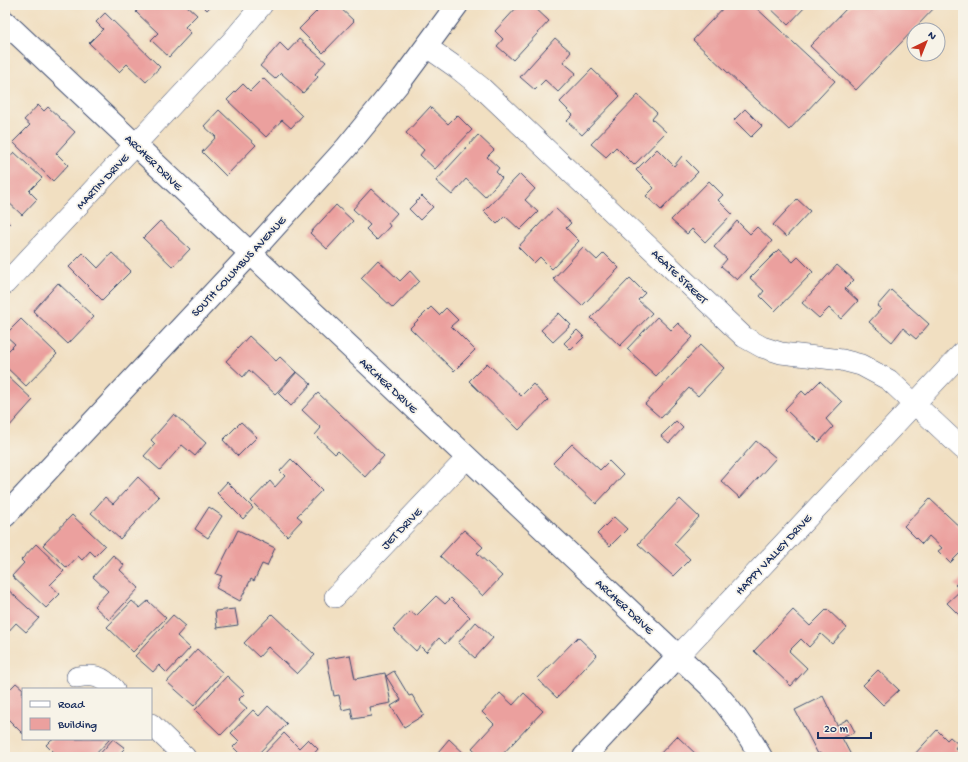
<svg xmlns="http://www.w3.org/2000/svg" width="968" height="762" viewBox="0 0 968 762" font-family="'Gochi Hand',sans-serif">
<rect width="100%" height="100%" fill="#f7f3e8"/>
<filter id="ink" filterUnits="userSpaceOnUse"><feTurbulence type="fractalNoise" baseFrequency=".025" numOctaves="2"/><feDisplacementMap in="SourceGraphic" scale="8" xChannelSelector="R" yChannelSelector="G"/><feConvolveMatrix kernelMatrix="1 2 1 2 8 2 1 2 1" color-interpolation-filters="sRGB"/></filter>
<filter id="wash" filterUnits="userSpaceOnUse"><feTurbulence type="fractalNoise" baseFrequency=".012" numOctaves="4" result="noise"/><feDisplacementMap in="SourceGraphic" scale="16" xChannelSelector="R" yChannelSelector="G"/><feGaussianBlur stdDeviation="0.9" result="paint"/><feColorMatrix in="noise" values="0 0 0 0 0 0 0 0 0 0 0 0 0 0 0 0 0 1.4 0 .05"/><feComposite in="paint" operator="in"/></filter>
<g filter="url(#wash)">
<rect width="100%" height="100%" fill="#f1dfc1"/>
<g id="blocks">
<path fill="#eba09e" d="M143 5H186L197 15 185 27 191 33 169 57 151 40 158 33 136 12Z
M202 5H212L207 10Z
M310 5H337L354 21 323 53 299 29 317 11Z
M519 5H532L549 21 513 60 497 46 503 39 495 31Z
M726 5H753L835 81 789 130 693 40Z
M767 5H807L788 25Z
M850 5H937L856 90 810 46Z
M105 13 160 67 146 82 127 64 119 72 89 43 103 29 96 22Z
M555 38 571 52 563 62 576 73 558 92 545 80 535 90 520 77Z
M299 39 326 62 315 74 318 77 303 93 281 73 275 79 260 66 280 43 288 51Z
M592 69 620 96 582 135 567 121 573 115 560 102Z
M263 78 302 116 291 128 282 120 266 137 227 100 243 84 250 91Z
M638 95 657 113 652 119 666 132 634 165 616 147 606 157 591 144Z
M38 105 44 111 48 107 75 132 56 153 68 165 53 181 13 142 30 125 24 120Z
M430 107 448 124 457 115 472 130 435 169 420 155 424 150 406 133Z
M745 109 762 126 751 137 734 120Z
M219 110 256 145 226 176 202 152 216 137 204 126Z
M478 135 494 150 487 157 499 168 496 172 502 178 485 197 466 179 452 195 436 181Z
M657 149 674 166 682 156 698 172 661 210 646 196 654 188 636 170Z
M14 152 42 178 29 191 37 199 22 215 5 199V162Z
M520 174 535 189 525 200 538 212 520 230 505 216 497 224 484 211Z
M709 181 723 195 718 200 732 214 705 242 692 229 687 234 671 220Z
M371 189 397 213 388 223 390 226 377 240 366 229 370 225 353 209Z
M422 196 433 207 420 220 409 209Z
M797 199 810 211 786 237 773 225Z
M336 205 353 221 327 249 310 233Z
M555 208 571 223 566 228 579 241 552 269 540 257 534 263 518 247Z
M5 220 10 224 5 229Z
M160 221 190 249 173 267 143 238Z
M737 221 750 234 757 227 772 241 737 280 721 266 727 259 714 247Z
M583 247 597 260 604 253 619 268 582 306 553 279Z
M779 249 793 262 798 257 813 272 775 311 760 296 764 291 750 278Z
M83 253 98 268 112 253 131 271 102 300 69 267Z
M378 260 400 281 410 271 419 281 393 308 361 278Z
M837 265 854 280 845 289 858 301 841 319 829 308 819 318 802 303Z
M630 278 645 293 638 300 652 313 620 346 591 318Z
M58 283 94 317 68 344 33 311Z
M891 290 929 324 916 339 903 328 892 342 869 322 881 309 877 306Z
M431 307 439 315 446 308 458 320 451 326 475 350 454 371 410 328Z
M559 313 571 325 553 342 541 330Z
M657 317 671 330 678 323 693 337 656 376 627 349Z
M21 319 57 354 26 386 5 366V354L15 344 5 335Z
M577 330 584 337 571 350 564 343Z
M249 336 276 361 280 357 296 372 275 394 249 370 243 377 226 361Z
M700 345 724 368 698 396 689 388 661 418 645 404Z
M487 363 521 396 533 384 548 400 519 430 469 381Z
M297 372 311 384 291 406 278 393Z
M5 374 33 400 8 428 5 425Z
M820 381 842 402 826 419 833 427 819 442 785 409 802 391 806 395Z
M318 393 384 456 365 477 338 451 335 454 315 435 321 428 302 410Z
M174 414 206 443 195 456 182 445 160 470 144 456 155 444 151 440Z
M676 421 683 428 669 443 661 436Z
M241 422 257 437 238 456 223 440Z
M756 441 776 458 740 498 721 481Z
M572 444 600 470 609 461 623 475 596 504 553 463Z
M291 459 322 490 297 516 302 520 287 536 251 501 270 481 275 487 285 476 280 471Z
M138 477 159 497 120 539 91 513 105 497 113 504Z
M227 482 253 508 243 519 217 493Z
M680 499 699 517 674 544 690 559 673 576 638 544Z
M930 499 963 530V556L960 553 950 563 938 551 942 548 929 536 922 544 904 526Z
M209 507 222 516 208 538 195 529Z
M72 515 105 546 95 556 90 551 82 560 78 556 67 568 43 545Z
M614 517 627 529 610 546 597 534Z
M238 530 275 548 267 566 262 564 254 581 251 579 240 601 216 588 222 576 216 574Z
M464 530 483 547 477 553 502 576 483 596 440 556Z
M36 544 64 571 50 585 60 594 46 608 12 576 24 563 21 560Z
M113 555 124 565 120 570 139 588 109 620 94 606 108 591 93 577Z
M963 577V619L947 603 961 590 955 585Z
M5 587 39 618 26 632 16 623 5 635Z
M436 596 445 604 451 598 470 617 445 644 439 638 426 652 420 646 416 651 393 629 410 611 416 616Z
M132 601 140 608 148 601 166 618 133 652 107 627Z
M235 609 238 625 217 628 215 611Z
M827 609 847 628 832 644 821 634 809 647 801 639 789 651 807 668 791 686 754 651 793 610 810 626Z
M272 614 315 655 297 674 268 647 259 657 244 643Z
M173 615 186 626 177 636 190 648 167 673 159 665 153 672 135 656Z
M476 622 493 638 475 658 458 643Z
M578 637 597 655 557 698 537 679Z
M197 649 223 673 194 706 167 682Z
M350 655 355 679 385 673 391 703 369 707 371 716 353 719 351 708 342 710 339 695 334 696 327 659Z
M878 670 899 690 883 705 863 685Z
M394 671 409 696 412 695 424 715 404 727 391 706 401 700 386 676Z
M227 676 245 693 238 700 247 708 221 735 195 710Z
M16 683 23 689 22 695 23 696V734L5 716V692L6 693Z
M500 693 513 705 524 693 543 711 500 757H482L472 748 494 724 482 712Z
M823 696 837 725 848 719 855 732 842 738 852 757H822L820 753 818 754 795 710Z
M268 706 287 724 255 757H243L233 747 239 741 231 733 253 710 259 716Z
M937 730 947 740 950 737 958 744 955 748 963 755V757H912Z
M284 733 299 748 308 739 318 749 311 757H261Z
M677 736 699 757H657Z
M52 739H110L93 757H58L46 745Z
M113 739 125 748 120 753 125 757H97Z
M449 739 468 757H444L438 752Z"/>
</g>
</g>
<g filter="url(#ink)">
<use href="#blocks" fill-opacity="0" stroke="#3b496d" stroke-width="1"/>
<g fill="none" stroke-linecap="round" stroke-linejoin="round">
<defs>
<path id="minor" d="M427 47 457 68 482 88 744 337 762 347 781 353 842 360 861 365 874 372 889 380 963 449
M5 284 232 41 262 5
M335 597 467 458
M678 656 963 352
M77 677C95 674 101 676 114 689
M151 724 185 757"/>
<path id="tertiary" d="M5 22 711 687C732 710 746 730 761 757
M584 757 678 656"/>
<path id="secondary" d="M5 516 250 254 346 148 403 78 457 5"/>
</defs>
<use href="#minor" stroke="#3b496d" stroke-width="22"/>
<use href="#tertiary" stroke="#3b496d" stroke-width="24"/>
<use href="#secondary" stroke="#3b496d" stroke-width="24"/>
<use href="#minor" stroke="#fff" stroke-width="21"/>
<use href="#tertiary" stroke="#fff" stroke-width="22"/>
<use href="#secondary" stroke="#fff" stroke-width="22"/>
</g>
</g>
<g text-anchor="middle" stroke-width="3.5" stroke-linejoin="round" paint-order="stroke">
<g font-size="12" fill="#1b2f5e" stroke="#f7f3e8">
<text transform="translate(154 162) rotate(44)" y="4">ARCHER DRIVE</text>
<text transform="translate(102 181) rotate(-47)" y="4">MARTIN DRIVE</text>
<text transform="translate(238 266) rotate(-47)" y="4">SOUTH COLUMBUS AVENUE</text>
<text transform="translate(680 276) rotate(44)" y="4">AGATE STREET</text>
<text transform="translate(389 385) rotate(43)" y="4">ARCHER DRIVE</text>
<text transform="translate(401 528) rotate(-46)" y="4">JET DRIVE</text>
<text transform="translate(773 554) rotate(-47)" y="4">HAPPY VALLEY DRIVE</text>
<text transform="translate(625 606) rotate(43)" y="4">ARCHER DRIVE</text>
</g>
</g>
<rect width="968" height="762" fill="none" stroke="#f7f3e8" stroke-width="20"/>
<rect x="22" y="688" width="130" height="52" fill="#f7f3e8" stroke="#9fa5b1"/>
<rect x="30" y="701" width="20" height="6" fill="#ffffff" stroke="#9fa5b1"/>
<text x="58" y="708" font-size="12" fill="#1b2f5e">Road</text>
<rect x="30" y="718" width="20" height="12" fill="#eba09e" stroke="#9fa5b1"/>
<text x="58" y="728" font-size="12" fill="#1b2f5e">Building</text>
<g transform="translate(926 42) rotate(43)"><circle r="19" fill="#f7f3e8" stroke="#9fa5b1"/>
<path d="M0-3L7 15L0 10L-7 15Z" fill="#c8321e"/>
<text y="-6" font-size="11" font-weight="bold" text-anchor="middle" fill="#1b2f5e">N</text>
</g>
<path d="M818 732v6h53v-6" fill="none" stroke="#1b2f5e" stroke-width="2"/>
<text x="824" y="732" font-size="12" fill="#1b2f5e" stroke="#f7f3e8" stroke-width="3" paint-order="stroke">20 m</text>
</svg>
